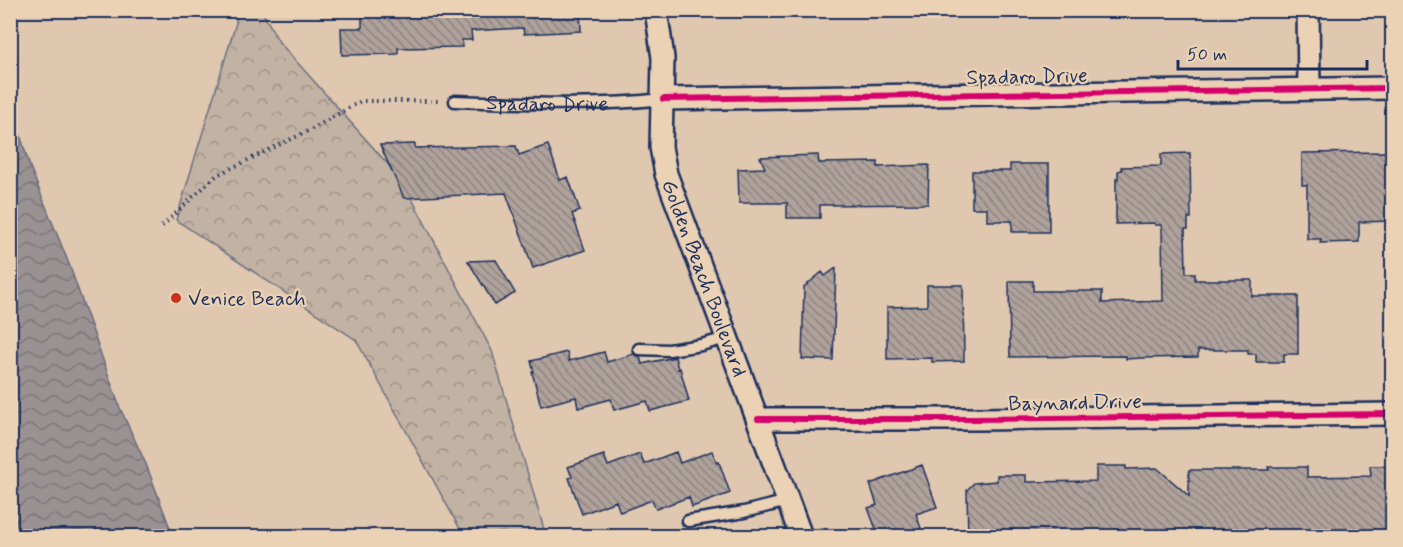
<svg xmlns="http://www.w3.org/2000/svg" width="1403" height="547" viewBox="0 0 1403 547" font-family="Mynerve,sans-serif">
<defs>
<pattern id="park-crowns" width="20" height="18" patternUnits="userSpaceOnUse" patternTransform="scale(1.5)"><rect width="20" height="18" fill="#c2b2a3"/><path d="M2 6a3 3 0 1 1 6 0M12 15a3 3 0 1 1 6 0" fill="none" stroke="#9d9188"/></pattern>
<pattern id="water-waves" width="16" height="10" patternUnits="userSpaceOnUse" patternTransform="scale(1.5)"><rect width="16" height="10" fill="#999192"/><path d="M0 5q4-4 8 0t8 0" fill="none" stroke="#7c777a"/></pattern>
<pattern id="building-back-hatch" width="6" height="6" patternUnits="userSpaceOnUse" patternTransform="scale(1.5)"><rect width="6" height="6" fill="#afa29b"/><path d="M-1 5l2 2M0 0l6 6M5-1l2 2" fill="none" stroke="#8e8482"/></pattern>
</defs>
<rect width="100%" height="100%" fill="#dfc8af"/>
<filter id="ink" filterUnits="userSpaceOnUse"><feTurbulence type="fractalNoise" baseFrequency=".0167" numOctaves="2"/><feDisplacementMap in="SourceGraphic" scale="12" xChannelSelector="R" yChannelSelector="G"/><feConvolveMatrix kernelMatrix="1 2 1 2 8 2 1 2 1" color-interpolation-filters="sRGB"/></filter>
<g filter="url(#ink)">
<path fill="url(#park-crowns)" stroke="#6e7080" stroke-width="1.5" d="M233 11H262L279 42 402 180 492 351 546 536H464L356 340 176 220 236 23V16Z"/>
<path fill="url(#water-waves)" stroke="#676a7d" stroke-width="1.5" d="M10 102 30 167 69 264 120 408 146 464 173 536H11Z"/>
<path fill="url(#building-back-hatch)" stroke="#1b2f5e" stroke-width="1.5" d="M362 10H580L581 31 524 34 523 28 471 31 472 40H462V47L398 48V54L342 55 341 28H362Z
M415 144V148L516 146 519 155 548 145 560 180 568 177 580 211 572 214 585 250 533 268 506 193 404 198 380 145Z
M1389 152V160H1392V221L1359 222V242L1320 243 1321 239H1307V185H1302V153Z
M1190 153 1191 218H1188V229H1185L1186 273H1195V280H1252V296H1298V354H1284V362H1256V354H1248V350H1198V357L1141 358 1126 359V356L1010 357 1009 281H1033V291H1102V303L1163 301 1162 225H1155V223L1116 224V179H1118V171L1122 170 1121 167 1161 166V154Z
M818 155 819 163 878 162V167L929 165 928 204 820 205V218H787V203H739L738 169 765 168 760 157Z
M1010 164H1049V232H1012V221H987V208H972V171H1010Z
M496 260 515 293 495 305 468 261Z
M836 268 833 360 802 359 804 287 822 272 825 276Z
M927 285H963L964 361 932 362V358L887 359V307L927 306Z
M567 352 569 361 604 352 607 362 634 354 640 357 642 364 675 357 678 369 680 368 689 401 650 411 647 401 614 410 611 399 578 408 576 397 541 406 532 372H534L531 361Z
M712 451 717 463 719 462 730 493 692 507 689 497 656 509 652 500 620 512 616 501 582 514 569 478 572 477 568 467 604 455 608 466 640 454 644 464 676 452 680 463Z
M922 465 937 507 916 514 924 537H879L868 508 877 505 870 484Z
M1096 466H1126V469L1157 468 1189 496V470H1269L1268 467H1307V477L1371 476 1370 466H1392V537H968L967 490 974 483 997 481V475H1026V482L1096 481Z"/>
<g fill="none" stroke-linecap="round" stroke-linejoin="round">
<defs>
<g id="lane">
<path id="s1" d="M455 101C524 103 594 107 663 99"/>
<path d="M639 349 669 350 701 345 727 338"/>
<path d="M688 521 744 512 788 501"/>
</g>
<g id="street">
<path id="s2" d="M656 10 663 58 661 147 666 174 801 536"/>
<path d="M1308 10 1309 88"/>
<path d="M663 99 1392 88"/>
<path d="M758 419H976L1392 414"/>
</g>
</defs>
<use href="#lane" stroke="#1b2f5e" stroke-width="15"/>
<use href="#street" stroke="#1b2f5e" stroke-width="26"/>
<path stroke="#1b2f5e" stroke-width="4" stroke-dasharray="1.5 4.5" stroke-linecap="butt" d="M162 226 217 175 312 129 361 101H439"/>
<use href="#lane" stroke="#ecd2b4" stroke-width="10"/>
<use href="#street" stroke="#ecd2b4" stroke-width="21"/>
<defs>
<path id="cycleway" d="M663 99 1392 88
M758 419H976L1392 414"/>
</defs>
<use href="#cycleway" stroke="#ecd2b4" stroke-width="10"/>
<use href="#cycleway" stroke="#d6006c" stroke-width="6"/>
</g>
</g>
<circle fill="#c8321e" stroke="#ecd2b4" stroke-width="2" cx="176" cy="298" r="6"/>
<g text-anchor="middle" stroke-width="4.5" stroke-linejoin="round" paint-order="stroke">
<g font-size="21" fill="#1b2f5e" stroke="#ecd2b4">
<text transform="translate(1027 76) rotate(-1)" y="7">Spadaro Drive</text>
<text dy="7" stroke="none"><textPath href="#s1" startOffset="92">Spadaro Drive</textPath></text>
<text dy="7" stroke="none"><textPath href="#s2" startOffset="276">Golden Beach Boulevard</textPath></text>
<text transform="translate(1075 402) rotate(-1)" y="7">Baynard Drive</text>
</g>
<g font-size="21" fill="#1b2f5e" stroke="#ecd2b4" text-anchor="start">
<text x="188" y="305">Venice Beach</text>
</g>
</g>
<rect width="1403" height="547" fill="none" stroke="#ecd2b4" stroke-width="36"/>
<rect x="18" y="18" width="1367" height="511" fill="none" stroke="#1b2f5e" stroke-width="2" filter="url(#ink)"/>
<path d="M1178 60v9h189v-9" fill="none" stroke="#1b2f5e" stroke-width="3"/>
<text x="1187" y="60" font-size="18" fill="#1b2f5e" stroke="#ecd2b4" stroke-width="4.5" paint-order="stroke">50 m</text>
</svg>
